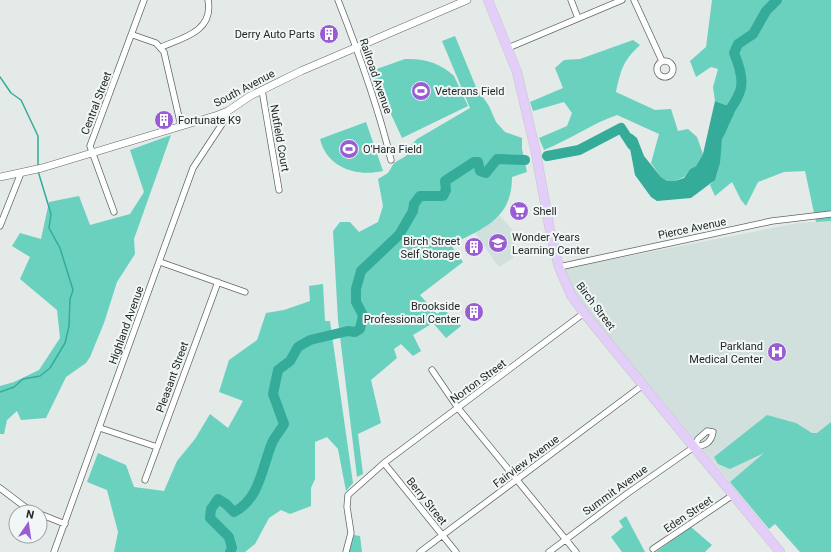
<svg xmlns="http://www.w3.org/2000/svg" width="831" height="552" viewBox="0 0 831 552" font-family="Roboto,sans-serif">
<rect width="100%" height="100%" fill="#e3eae8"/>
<path fill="#d1e0dd" d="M500 216 515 233 513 258 499 267 475 233Z
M831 221V422L817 433 791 432 730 482 576 296 563 269 798 223Z"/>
<path fill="#6ad1bf" d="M712 0H831V221L816 222 805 171 784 172 758 182 746 206 741 200 732 182 715 196 710 185C722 173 718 156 722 141 725 129 734 120 734 108L715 101 713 87 718 69 711 67 696 77 690 61 706 47Z
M455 36 476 87 489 106 496 122 505 132 522 138V149L527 172 512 177C512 219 484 228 451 245L463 262 420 295 437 314 444 309 461 326 446 338 433 323 413 335 421 351 413 356 401 344 394 349 397 358 371 380 381 423 358 434 363 474 357 477 338 320 333 231 340 222H350L359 232 378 222 383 206 378 179 388 173 394 163 406 156 411 145 417 139 470 108 442 41Z
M633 40 640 45C623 61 621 69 616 92L655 110 671 109 678 131 688 129 697 137 703 154 696 166 690 169 684 177 675 181H667L661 177 651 163 659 134 617 115C591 124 569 140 544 150L539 138 567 126 572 113 564 102 533 111 530 102 563 88 555 68 564 60 580 59Z
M405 59C423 58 441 63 454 76L468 106 402 138 371 71Z
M366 122 383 171C357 177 327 168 320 139Z
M171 135 134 239 135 254 117 282 104 323 90 357 86 363 66 377 46 418 21 420 17 411 7 420 4 434H0V386L14 382 39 370 60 338 57 310 20 279 30 257 12 246 20 233 41 239 49 202 79 196 90 225 130 214 144 192 130 150Z
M323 284 325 321H330L353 483 346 491 338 449 327 437 315 442V479L311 488V506L290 514 281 510 269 518 255 544 245 552H114L118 532 107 490 87 482 98 453 126 465 134 487 164 491 177 461 195 439 210 414 228 428 243 401 219 392 229 360 257 340 266 313 284 310 310 301 309 286Z
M767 415 796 423 812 433H817L831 422V552H800L775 524 769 529 730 482 764 453 730 469 718 464 714 457Z
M626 516 645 552H622L611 537 623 527 619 521Z
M691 527 712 545 705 552H656Z
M354 535 360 536 362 552H349Z"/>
<path fill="#35ab9a" d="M715 101 734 108V114L722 140 720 163 715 180 691 198 657 201 651 197 635 175 629 143 624 136 627 133 632 134 637 138 644 156 661 177 667 181H675L684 178 690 169 696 166 703 154Z"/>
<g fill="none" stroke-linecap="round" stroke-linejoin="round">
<path stroke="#35ab9a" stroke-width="1.5" d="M0 77 11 93 21 100 38 136V167
M0 392 14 387 23 379 40 376 50 368 65 343 69 326 70 299 73 290 60 248 49 228 51 214 38 171"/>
<path stroke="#35ab9a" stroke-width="10" d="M724 118C743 92 747 84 734 53L738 44 753 34 766 11 777 0
M547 156 579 150 621 128 632 145
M230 552 232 548 229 537 210 518 211 509 218 499 226 504 234 512C260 499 262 467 272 443 275 436 281 430 284 424L273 394 278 370 290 361 298 347 310 340 348 331 355 332 360 329 363 315 356 302V289L361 271 399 235 413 211 414 204 420 196H443L446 190 445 181 474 162H478L480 171 486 173 497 159 525 160"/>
<defs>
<path id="minor" d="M338 0C358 51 378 106 391 160
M571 0 578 18
M634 0 662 61
M133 35 156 43 164 52 181 126
M161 47C183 38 214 31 208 0
M508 48 622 0
M657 69a8 8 0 1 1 16 0a8 8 0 1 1-16 0Z
M262 90 279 190
M114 212 90 146 144 0
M0 226 21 173
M160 262 245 292
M559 267 772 221 831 214
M432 370 458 408 576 552
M100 428 157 447
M707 431 713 432C711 443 705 446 694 447L698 439Z
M384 463 456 552
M145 480 218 282
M0 488 25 507 35 512
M40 514 65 524
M653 549 733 495
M54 552 193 168 224 121 228 111
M346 552 351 533 347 507 348 495 384 463 584 313
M420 552 643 385
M549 552 628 493 694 447"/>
<path id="tertiary" d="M0 177 42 168 218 115 228 111 250 96 301 71 467 0"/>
<path id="primary" d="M488 0 517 72 536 153 551 236 559 267 571 295 584 313 780 552"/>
</defs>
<use href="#minor" stroke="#626866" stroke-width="7"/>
<use href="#tertiary" stroke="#626866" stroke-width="8"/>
<use href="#primary" stroke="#c6c7c7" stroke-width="10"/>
<use href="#minor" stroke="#fff" stroke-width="5.5"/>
<use href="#tertiary" stroke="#fff" stroke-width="7"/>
<use href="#primary" stroke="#e3cefa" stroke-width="9"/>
</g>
<defs>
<symbol id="building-disc" viewBox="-11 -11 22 22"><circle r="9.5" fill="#9a5cd3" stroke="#f0f7f6"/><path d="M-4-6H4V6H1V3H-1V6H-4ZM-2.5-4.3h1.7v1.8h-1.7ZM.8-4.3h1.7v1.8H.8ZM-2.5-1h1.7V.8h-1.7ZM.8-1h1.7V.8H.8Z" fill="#fff"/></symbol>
<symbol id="stadium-disc" viewBox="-11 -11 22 22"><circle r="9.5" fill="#9a5cd3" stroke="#f0f7f6"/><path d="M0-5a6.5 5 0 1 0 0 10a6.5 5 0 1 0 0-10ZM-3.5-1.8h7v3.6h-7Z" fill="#fff"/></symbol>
<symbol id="supermarket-disc" viewBox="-11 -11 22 22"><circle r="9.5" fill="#9a5cd3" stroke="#f0f7f6"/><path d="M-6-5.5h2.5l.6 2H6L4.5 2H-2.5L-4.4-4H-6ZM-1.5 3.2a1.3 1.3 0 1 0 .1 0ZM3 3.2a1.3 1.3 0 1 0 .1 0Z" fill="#fff"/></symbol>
<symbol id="school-disc" viewBox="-11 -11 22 22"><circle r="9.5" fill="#9a5cd3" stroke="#f0f7f6"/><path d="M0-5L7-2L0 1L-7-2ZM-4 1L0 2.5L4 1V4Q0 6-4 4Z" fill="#fff"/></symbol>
<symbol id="hospital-disc" viewBox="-11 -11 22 22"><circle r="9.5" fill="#9a5cd3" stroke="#f0f7f6"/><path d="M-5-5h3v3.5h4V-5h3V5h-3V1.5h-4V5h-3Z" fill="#fff"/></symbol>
</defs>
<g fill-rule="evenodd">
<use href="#building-disc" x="318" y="23" width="22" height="22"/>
<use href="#stadium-disc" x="410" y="80" width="22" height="22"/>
<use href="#building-disc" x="153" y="109" width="22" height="22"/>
<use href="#stadium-disc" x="338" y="138" width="22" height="22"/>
<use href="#supermarket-disc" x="508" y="200" width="22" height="22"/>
<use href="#school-disc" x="487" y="232" width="22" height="22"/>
<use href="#building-disc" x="463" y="236" width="22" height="22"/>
<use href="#building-disc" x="463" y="301" width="22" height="22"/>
<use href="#hospital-disc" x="766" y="341" width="22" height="22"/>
</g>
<g text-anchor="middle" stroke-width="4" stroke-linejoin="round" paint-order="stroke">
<g font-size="11" fill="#252827" stroke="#f0f7f6" text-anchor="start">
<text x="315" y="38" text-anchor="end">Derry Auto Parts</text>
<text x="435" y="95">Veterans Field</text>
<text x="178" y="124">Fortunate K9</text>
<text x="363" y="153">O'Hara Field</text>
<text x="533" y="215">Shell</text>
<text x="512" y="241">Wonder Years<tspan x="512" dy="13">Learning Center</tspan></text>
<text x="460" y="245" text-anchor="end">Birch Street<tspan x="460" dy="13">Self Storage</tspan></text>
<text x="460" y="310" text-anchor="end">Brookside<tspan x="460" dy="13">Professional Center</tspan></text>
<text x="763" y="350" text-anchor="end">Parkland<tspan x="763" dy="13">Medical Center</tspan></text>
</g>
<g font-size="11" fill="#252827" stroke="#f0f7f6">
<text transform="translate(376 76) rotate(71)" y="4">Railroad Avenue</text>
<text transform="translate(244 88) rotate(-28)" y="4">South Avenue</text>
<text transform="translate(96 103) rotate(-69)" y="4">Central Street</text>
<text transform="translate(280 138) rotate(80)" y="4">Nutfield Court</text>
<text transform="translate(692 228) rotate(-12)" y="4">Pierce Avenue</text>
<text transform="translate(596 306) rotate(53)" y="4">Birch Street</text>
<text transform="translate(126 325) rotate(-70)" y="4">Highland Avenue</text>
<text transform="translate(172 377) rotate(-70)" y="4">Pleasant Street</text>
<text transform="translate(478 381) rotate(-36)" y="4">Norton Street</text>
<text transform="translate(526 461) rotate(-37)" y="4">Fairview Avenue</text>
<text transform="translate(615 490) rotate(-36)" y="4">Summit Avenue</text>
<text transform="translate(427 501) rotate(51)" y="4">Berry Street</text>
<text transform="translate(688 514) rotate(-34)" y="4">Eden Street</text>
</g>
</g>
<g transform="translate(28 524) rotate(13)"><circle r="19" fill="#f0f7f6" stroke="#9fa4a3"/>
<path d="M0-3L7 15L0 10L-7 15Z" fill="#9a5cd3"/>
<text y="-6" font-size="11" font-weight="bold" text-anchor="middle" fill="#252827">N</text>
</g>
</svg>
